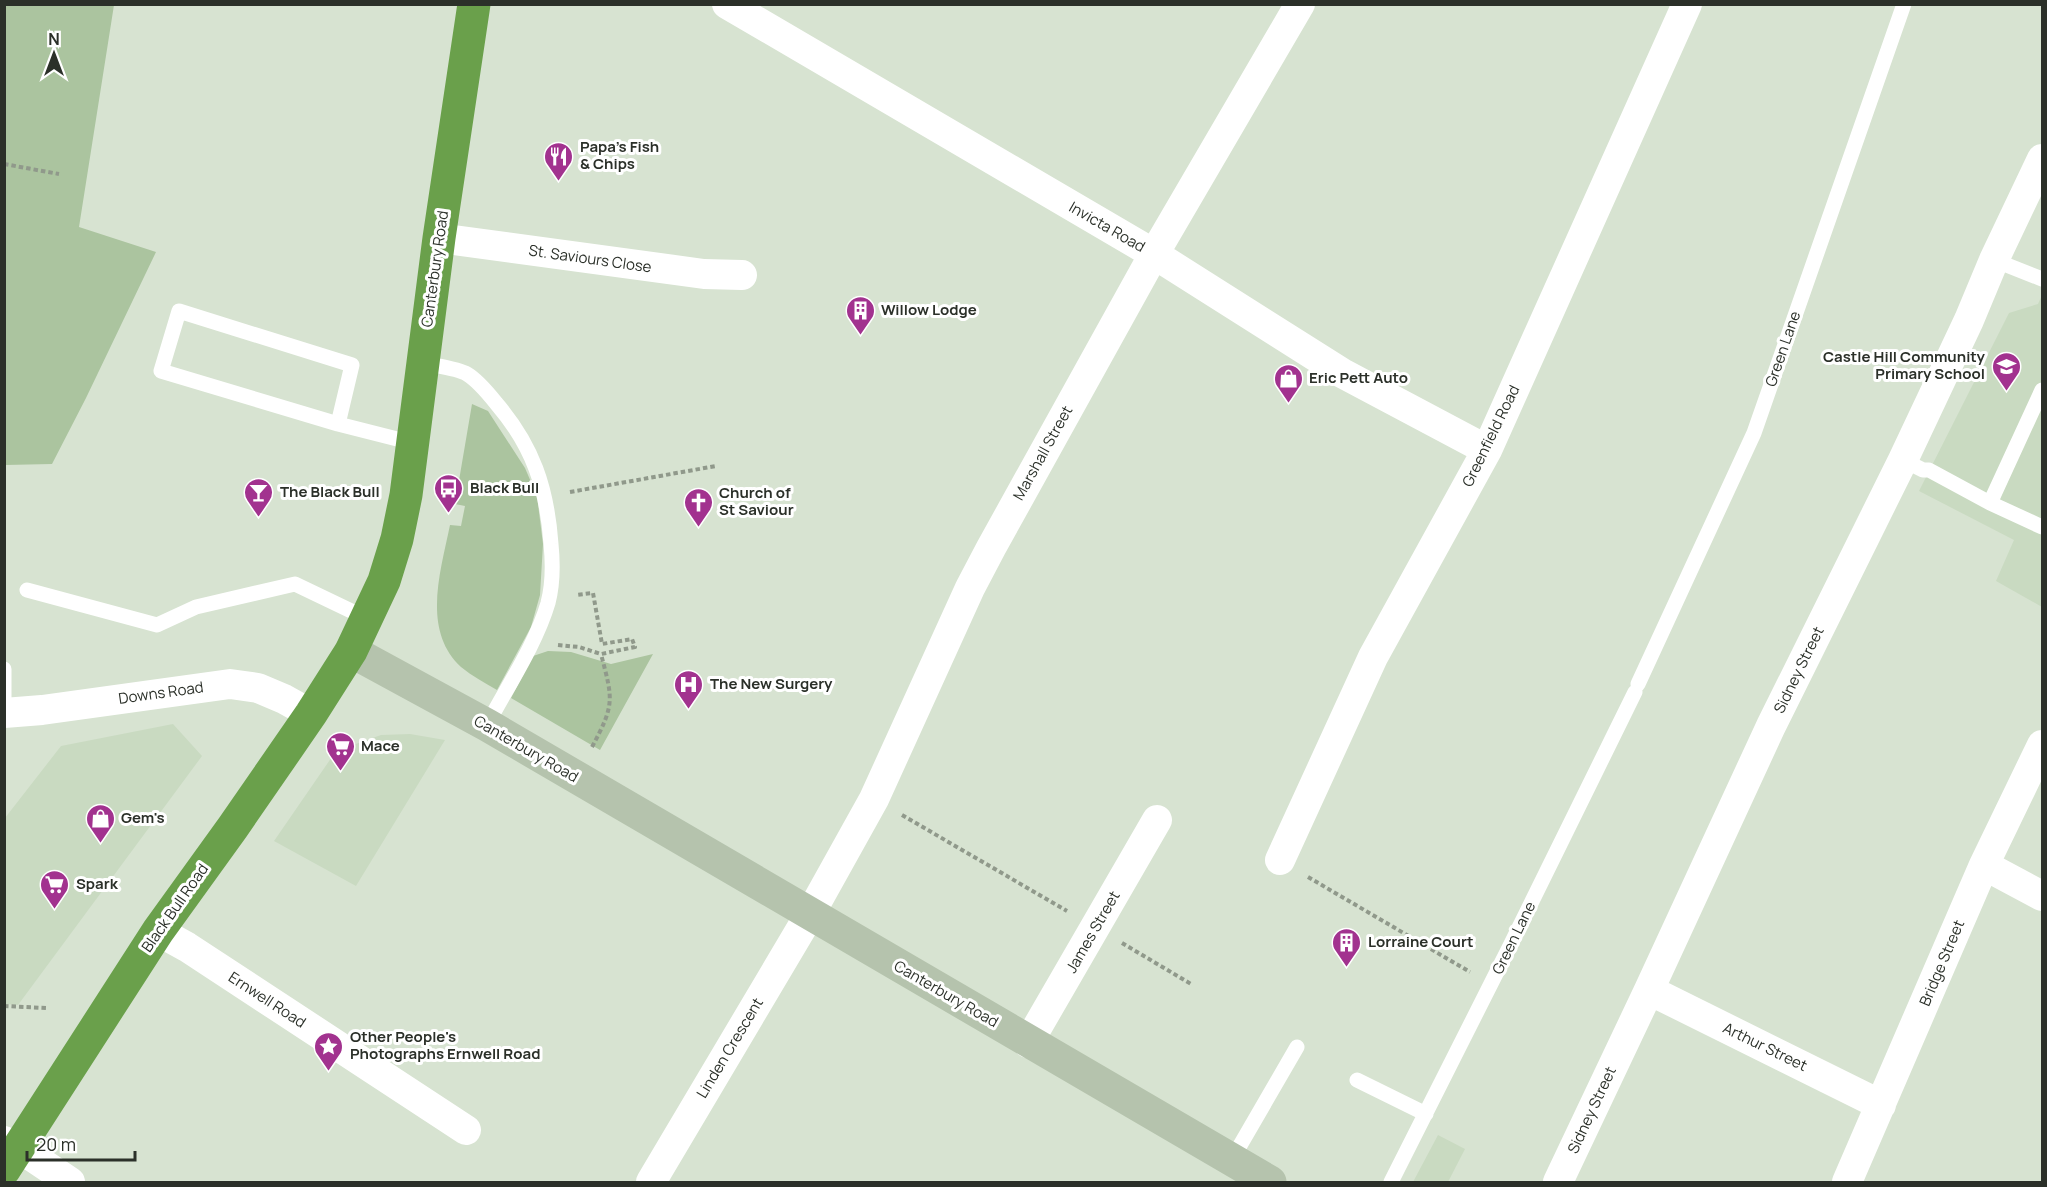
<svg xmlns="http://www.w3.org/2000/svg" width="2047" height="1187" viewBox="0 0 2047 1187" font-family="Manrope,sans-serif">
<rect width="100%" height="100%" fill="#d7e3d1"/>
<path fill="#c9dac1" d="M2042 295V607L1996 581 2014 540 1919 491 2009 313 2038 304Z
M173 724 202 756 18 1005 5 1004V818L61 746Z
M410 734 445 740 356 886 274 841 336 751 381 735Z
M1438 1135 1465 1149 1448 1182H1413Z"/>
<path fill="#abc49f" d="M4 5H114L79 227 156 252 86 398 52 464 5 465Z
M472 404 488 411 525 468 537 496 543 544 540 595 531 627 497 690C485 683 472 676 461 667 421 630 441 570 450 525L461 526 465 506 455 504Z
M548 651 571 652 611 664 653 654 600 750 511 698 533 656Z"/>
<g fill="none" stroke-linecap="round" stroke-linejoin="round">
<path stroke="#90998b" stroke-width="4" stroke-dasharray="4.5 3" stroke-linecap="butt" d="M4 164 59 174
M570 492 716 466
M558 645 579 647 601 654 635 647 632 639 602 644 593 593 576 595
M592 747C615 704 613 700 601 654
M902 815 1067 911
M1308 877 1470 972
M1122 943 1191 984
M4 1006 46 1008"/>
<path stroke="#fff" stroke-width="15" d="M1994 260 2042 279
M423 363C435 366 457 368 467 374 477 380 488 393 496 403 533 446 547 488 551 544 553 564 553 584 548 603 536 644 507 687 487 725
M338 424 352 365 179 311 161 371 338 424 413 443
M1903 460 1923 470H1929L1990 503 2042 527
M1990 503 2042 390
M27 590 157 625 196 607 295 584 368 619
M4 669V705
M1638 684 1754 433 1904 4
M1357 1080 1426 1114
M1231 1161 1297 1047
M1391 1182 1511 944 1635 692"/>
<path stroke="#fff" stroke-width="30" d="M727 4 1154 254 1342 373 1487 450
M439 238 704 274 742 275
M4 713 42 710 230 684 258 688 284 699 311 714
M1280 860 1373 657 1487 450 1687 4
M1984 865 2042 896
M158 931 187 947 466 1130
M1649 990 1881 1105
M1028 1043 1157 820
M4 1141 18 1147 70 1182
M651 1182 810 914 874 799 970 588 991 548 1154 254 1300 4
M1558 1182 1649 990 1771 726 1903 460 1969 320 1994 260 2042 159
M1847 1182 1984 865 2042 745"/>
<path stroke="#b5c3ad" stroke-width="33" d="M351 651 487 725 1270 1182"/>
<path stroke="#6aa04b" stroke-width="33" d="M4 1170 158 931 233 827 311 714 351 651 384 581 397 539 406 495 439 238 474 4"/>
</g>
<defs>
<symbol id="restaurant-pin" viewBox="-11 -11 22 30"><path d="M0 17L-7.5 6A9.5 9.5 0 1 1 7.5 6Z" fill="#a2328f" stroke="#fff"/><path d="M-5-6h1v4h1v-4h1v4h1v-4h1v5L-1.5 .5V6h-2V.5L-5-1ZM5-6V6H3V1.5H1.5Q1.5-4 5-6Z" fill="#fff"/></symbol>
<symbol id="building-pin" viewBox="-11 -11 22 30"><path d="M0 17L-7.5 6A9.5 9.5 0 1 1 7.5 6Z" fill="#a2328f" stroke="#fff"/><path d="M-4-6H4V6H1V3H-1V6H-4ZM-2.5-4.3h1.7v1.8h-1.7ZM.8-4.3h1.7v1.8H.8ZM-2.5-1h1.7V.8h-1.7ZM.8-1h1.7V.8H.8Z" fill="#fff"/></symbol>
<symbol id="school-pin" viewBox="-11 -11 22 30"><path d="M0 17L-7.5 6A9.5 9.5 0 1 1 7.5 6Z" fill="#a2328f" stroke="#fff"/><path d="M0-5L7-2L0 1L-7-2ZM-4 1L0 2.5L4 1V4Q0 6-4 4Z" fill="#fff"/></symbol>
<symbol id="shop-pin" viewBox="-11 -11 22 30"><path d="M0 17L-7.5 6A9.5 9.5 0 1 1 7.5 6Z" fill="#a2328f" stroke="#fff"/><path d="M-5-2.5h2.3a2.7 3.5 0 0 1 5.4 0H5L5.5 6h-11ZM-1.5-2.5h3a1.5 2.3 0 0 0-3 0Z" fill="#fff"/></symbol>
<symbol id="bus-pin" viewBox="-11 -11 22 30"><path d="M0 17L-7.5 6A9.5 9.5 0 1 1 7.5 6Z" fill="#a2328f" stroke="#fff"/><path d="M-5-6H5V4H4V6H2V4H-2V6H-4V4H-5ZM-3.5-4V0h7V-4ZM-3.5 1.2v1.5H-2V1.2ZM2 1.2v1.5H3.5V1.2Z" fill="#fff"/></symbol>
<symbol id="bar-pin" viewBox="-11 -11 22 30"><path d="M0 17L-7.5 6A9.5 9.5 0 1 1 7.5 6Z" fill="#a2328f" stroke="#fff"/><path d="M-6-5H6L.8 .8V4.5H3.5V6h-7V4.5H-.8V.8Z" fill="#fff"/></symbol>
<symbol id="church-pin" viewBox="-11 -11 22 30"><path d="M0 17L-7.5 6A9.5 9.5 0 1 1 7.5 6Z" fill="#a2328f" stroke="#fff"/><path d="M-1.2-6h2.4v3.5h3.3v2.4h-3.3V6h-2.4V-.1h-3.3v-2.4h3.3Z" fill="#fff"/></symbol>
<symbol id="hospital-pin" viewBox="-11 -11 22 30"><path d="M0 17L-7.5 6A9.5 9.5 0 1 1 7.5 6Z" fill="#a2328f" stroke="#fff"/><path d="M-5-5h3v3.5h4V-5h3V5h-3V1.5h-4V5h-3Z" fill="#fff"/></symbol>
<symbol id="supermarket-pin" viewBox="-11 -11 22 30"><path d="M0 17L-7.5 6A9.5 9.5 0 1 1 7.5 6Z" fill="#a2328f" stroke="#fff"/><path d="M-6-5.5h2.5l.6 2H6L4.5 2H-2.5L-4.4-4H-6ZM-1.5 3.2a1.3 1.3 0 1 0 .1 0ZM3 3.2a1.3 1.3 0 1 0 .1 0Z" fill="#fff"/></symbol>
<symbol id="sight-pin" viewBox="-11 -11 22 30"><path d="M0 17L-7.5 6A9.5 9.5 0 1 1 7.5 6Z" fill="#a2328f" stroke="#fff"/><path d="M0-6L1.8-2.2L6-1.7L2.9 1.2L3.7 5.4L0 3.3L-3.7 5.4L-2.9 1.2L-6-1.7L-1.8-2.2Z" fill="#fff"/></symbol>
</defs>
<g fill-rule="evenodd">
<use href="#restaurant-pin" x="542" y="140" width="33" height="45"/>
<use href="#building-pin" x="844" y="294" width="33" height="45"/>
<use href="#school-pin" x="1990" y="350" width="33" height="45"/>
<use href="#shop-pin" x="1272" y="362" width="33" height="45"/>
<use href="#bus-pin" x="432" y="472" width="33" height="45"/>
<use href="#bar-pin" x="242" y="476" width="33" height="45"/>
<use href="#church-pin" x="682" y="486" width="33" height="45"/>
<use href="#hospital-pin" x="672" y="668" width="33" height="45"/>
<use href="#supermarket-pin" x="324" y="730" width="33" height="45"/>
<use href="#shop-pin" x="84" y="802" width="33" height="45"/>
<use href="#supermarket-pin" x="38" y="868" width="33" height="45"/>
<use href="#building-pin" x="1330" y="926" width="33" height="45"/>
<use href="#sight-pin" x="312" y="1030" width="33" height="45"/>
</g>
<g text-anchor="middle" stroke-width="6" stroke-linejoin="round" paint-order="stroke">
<g font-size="15" font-weight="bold" fill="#2b3029" stroke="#fff" text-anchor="start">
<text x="580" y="152">Papa's Fish<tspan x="580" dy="17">&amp; Chips</tspan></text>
<text x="881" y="315">Willow Lodge</text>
<text x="1985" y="362" text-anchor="end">Castle Hill Community<tspan x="1985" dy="17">Primary School</tspan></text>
<text x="1309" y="383">Eric Pett Auto</text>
<text x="470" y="493">Black Bull</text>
<text x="280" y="497">The Black Bull</text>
<text x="719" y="498">Church of<tspan x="719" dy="17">St Saviour</tspan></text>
<text x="710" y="689">The New Surgery</text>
<text x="361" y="751">Mace</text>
<text x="121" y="823">Gem's</text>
<text x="76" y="889">Spark</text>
<text x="1368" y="947">Lorraine Court</text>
<text x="350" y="1042">Other People's<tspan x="350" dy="17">Photographs Ernwell Road</tspan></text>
</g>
<g font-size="15" fill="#2b3029" stroke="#fff">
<text transform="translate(1107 227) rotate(30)" y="5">Invicta Road</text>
<text transform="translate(590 259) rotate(8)" y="5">St. Saviours Close</text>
<text transform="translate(435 269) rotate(-82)" y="5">Canterbury Road</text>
<text transform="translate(1783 349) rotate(-71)" y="5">Green Lane</text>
<text transform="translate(1491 436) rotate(-64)" y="5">Greenfield Road</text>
<text transform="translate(1043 453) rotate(-61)" y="5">Marshall Street</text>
<text transform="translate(1799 670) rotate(-64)" y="5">Sidney Street</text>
<text transform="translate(161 693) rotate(-8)" y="5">Downs Road</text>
<text transform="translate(526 749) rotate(30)" y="5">Canterbury Road</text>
<text transform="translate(175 908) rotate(-55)" y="5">Black Bull Road</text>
<text transform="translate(1093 932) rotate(-60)" y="5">James Street</text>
<text transform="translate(1514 938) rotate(-64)" y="5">Green Lane</text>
<text transform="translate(1942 963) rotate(-67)" y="5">Bridge Street</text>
<text transform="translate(946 994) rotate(30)" y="5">Canterbury Road</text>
<text transform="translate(267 1000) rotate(33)" y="5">Ernwell Road</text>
<text transform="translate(1765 1047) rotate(26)" y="5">Arthur Street</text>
<text transform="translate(730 1048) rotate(-59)" y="5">Linden Crescent</text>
<text transform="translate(1592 1110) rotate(-65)" y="5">Sidney Street</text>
</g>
</g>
<rect width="2047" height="1187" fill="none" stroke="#2b3029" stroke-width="12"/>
<g transform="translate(54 54)" stroke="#ffffff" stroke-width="4.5" paint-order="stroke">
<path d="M0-4.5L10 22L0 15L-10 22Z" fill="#2b3029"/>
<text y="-9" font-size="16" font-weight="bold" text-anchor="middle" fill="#2b3029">N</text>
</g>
<path d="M27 1151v9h108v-9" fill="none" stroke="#2b3029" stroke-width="3"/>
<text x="36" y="1151" font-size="18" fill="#2b3029" stroke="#ffffff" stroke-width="4.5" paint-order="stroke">20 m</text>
</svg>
